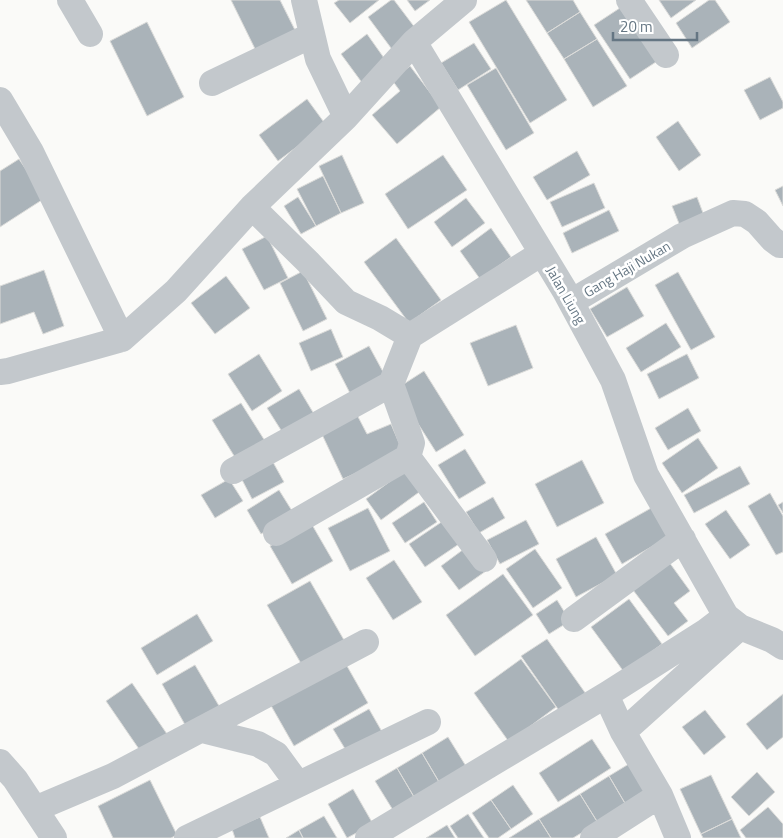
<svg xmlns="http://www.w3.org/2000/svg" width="783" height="838" viewBox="0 0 783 838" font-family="'Titillium Web',sans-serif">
<rect width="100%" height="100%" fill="#fafaf8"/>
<path fill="#aab3b9" stroke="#dcdcda" d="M231 0H280L299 38 259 57Z
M339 0H379L350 23 334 3Z
M391 0H394L419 33 394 52 368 17Z
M407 0H430L415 11Z
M506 0 567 100 530 123 469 22Z
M526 0H573L580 12 547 33Z
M659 0H696L671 18Z
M709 0H715L730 22 692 48 676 23Z
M626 4 662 58 630 79 594 25Z
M580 12 597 39 564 59 547 33Z
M147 22 184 97 147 116 110 41Z
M367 34 389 65 363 84 341 54Z
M597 39 627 86 593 107 564 59Z
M474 43 491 69 458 90 441 63Z
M410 66 441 107 397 144 372 115 400 91 392 80Z
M496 68 534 133 506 150 467 85Z
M770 77 783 102V108L760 120 744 90Z
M307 99 326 125 278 161 259 135Z
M678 121 701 155 679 171 656 137Z
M577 151 590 175 547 200 533 177Z
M342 155 364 203 341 213 319 166Z
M443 155 467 190 408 229 385 194Z
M19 159 45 198 0 227V171Z
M323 176 341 213 316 226 297 189Z
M594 183 605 208 562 227 550 202Z
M783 186V206L775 190Z
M298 197 316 226 301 234 284 206Z
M697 197 706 221 682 231 672 206Z
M466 198 485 223 452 247 434 222Z
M609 210 619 231 572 253 563 233Z
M491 228 511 257 480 279 460 251Z
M267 236 288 278 264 290 242 249Z
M396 238 441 300 409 323 364 262Z
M44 270 64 326 43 334 34 312 0 324V286Z
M303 271 327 319 303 331 280 283Z
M678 272 715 337 691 350 655 285Z
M226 276 250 308 215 334 191 303Z
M627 287 644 316 607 337 590 309Z
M666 323 681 347 641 372 626 348Z
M516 325 533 368 488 386 470 343Z
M331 329 343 357 311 371 299 343Z
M369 346 388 381 353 399 335 364Z
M259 354 282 391 252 411 228 374Z
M687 354 699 378 659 399 647 374Z
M424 371 464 435 436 452 396 389Z
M299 389 317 419 286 438 267 408Z
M241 403 265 441 236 459 212 420Z
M688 408 701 431 668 450 655 428Z
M355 411 367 434 391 424 403 452 343 479 319 428Z
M698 438 718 468 682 493 662 463Z
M465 449 486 483 459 499 438 465Z
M269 455 284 482 252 499 238 472Z
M582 460 604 503 557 527 535 484Z
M740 466 750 484 694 513 684 495Z
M407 469 422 490 381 520 366 499Z
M229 479 243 501 215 518 201 495Z
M279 490 294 514 261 534 247 510Z
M770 493 783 516V552L776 555 748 506Z
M493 497 505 518 479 533 466 512Z
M424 502 437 522 405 543 392 523Z
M783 502V513L778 505Z
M653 507 670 536 622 564 605 534Z
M368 508 390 551 350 571 328 528Z
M726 510 750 545 730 559 705 524Z
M526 520 539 544 500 564 487 540Z
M443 521 459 544 425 567 409 544Z
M311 523 333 561 292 584 270 546Z
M596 537 617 575 576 597 556 559Z
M468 546 486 571 459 590 441 566Z
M535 549 562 588 533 608 506 569Z
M394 560 422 602 393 620 366 578Z
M669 562 690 591 674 603 688 621 668 636 633 590Z
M503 574 533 615 475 656 446 615Z
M310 581 348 647 306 672 267 605Z
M629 599 662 644 624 672 591 627Z
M557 600 570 621 549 634 536 614Z
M197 614 213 641 157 675 141 648Z
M547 639 586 694 560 712 521 656Z
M343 659 368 703 294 746 269 702Z
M521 659 556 707 509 742 474 693Z
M195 665 222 711 188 730 162 684Z
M132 683 167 734 141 752 106 701Z
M783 694V737L767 750 746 724Z
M369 709 385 737 350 757 333 729Z
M705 710 726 737 704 755 682 727Z
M448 737 469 771 442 787 422 753Z
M592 739 611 768 558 802 539 773Z
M422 753 442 787 417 802 397 768Z
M637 759 655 787 626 805 609 776Z
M397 768 417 802 396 815 375 781Z
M757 772 775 792 749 816 731 797Z
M711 775 732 819 701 834 680 789Z
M609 776 626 805 598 823 580 794Z
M150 780 177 835 171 838H113L98 806Z
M513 785 533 814 511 829 491 800Z
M353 789 373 824 347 838 328 804Z
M580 794 598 823 573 838H551L539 819Z
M491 800 511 829 498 838H489L472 813Z
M768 807 783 824V838H746L740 830Z
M468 814 484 838H458L450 826Z
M324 816 337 838H303L299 830Z
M260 817 269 838H235L232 829Z
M539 819 551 838H509Z
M732 819 741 838H703L701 834Z
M447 825 455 838H426Z
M299 830 303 838H286Z"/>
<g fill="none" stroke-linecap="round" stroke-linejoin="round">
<path stroke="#c3c8cc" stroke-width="26" d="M70 0 90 34
M304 0 318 59 346 117
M464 0 414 42 565 291 613 380 646 475 726 616 740 627 772 640 783 647
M629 0 666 55
M212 83 312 35
M0 100 31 152 122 339 176 291 252 207 346 117 414 42
M571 302 682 236 733 213 745 214 757 222 772 239 780 245H783
M410 336 542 253
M0 372 8 371 122 339
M408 457 484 559
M233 471 391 384 410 336 380 318 346 302 308 262 252 207
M276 533 408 457 412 443 391 384
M574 619 683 539
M606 695 623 732 660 795 678 838
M202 730 258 744 276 754 298 784
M623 732 740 627
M0 762 15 779 54 838
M35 809 113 776 366 642
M187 838 428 722
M368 838 606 695 705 632 726 616
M593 838 660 795"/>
</g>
<g text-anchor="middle" stroke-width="5" stroke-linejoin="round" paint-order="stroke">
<g font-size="14" fill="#657683" stroke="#fff">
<text transform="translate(627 269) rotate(-30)" y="5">Gang Haji Nukan</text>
<text transform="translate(566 295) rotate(60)" y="5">Jalan Liung</text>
</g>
</g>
<path d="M613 32v8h84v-8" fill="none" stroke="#657683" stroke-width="2.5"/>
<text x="620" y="32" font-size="15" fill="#657683" stroke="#ffffff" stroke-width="4" paint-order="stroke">20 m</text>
</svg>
